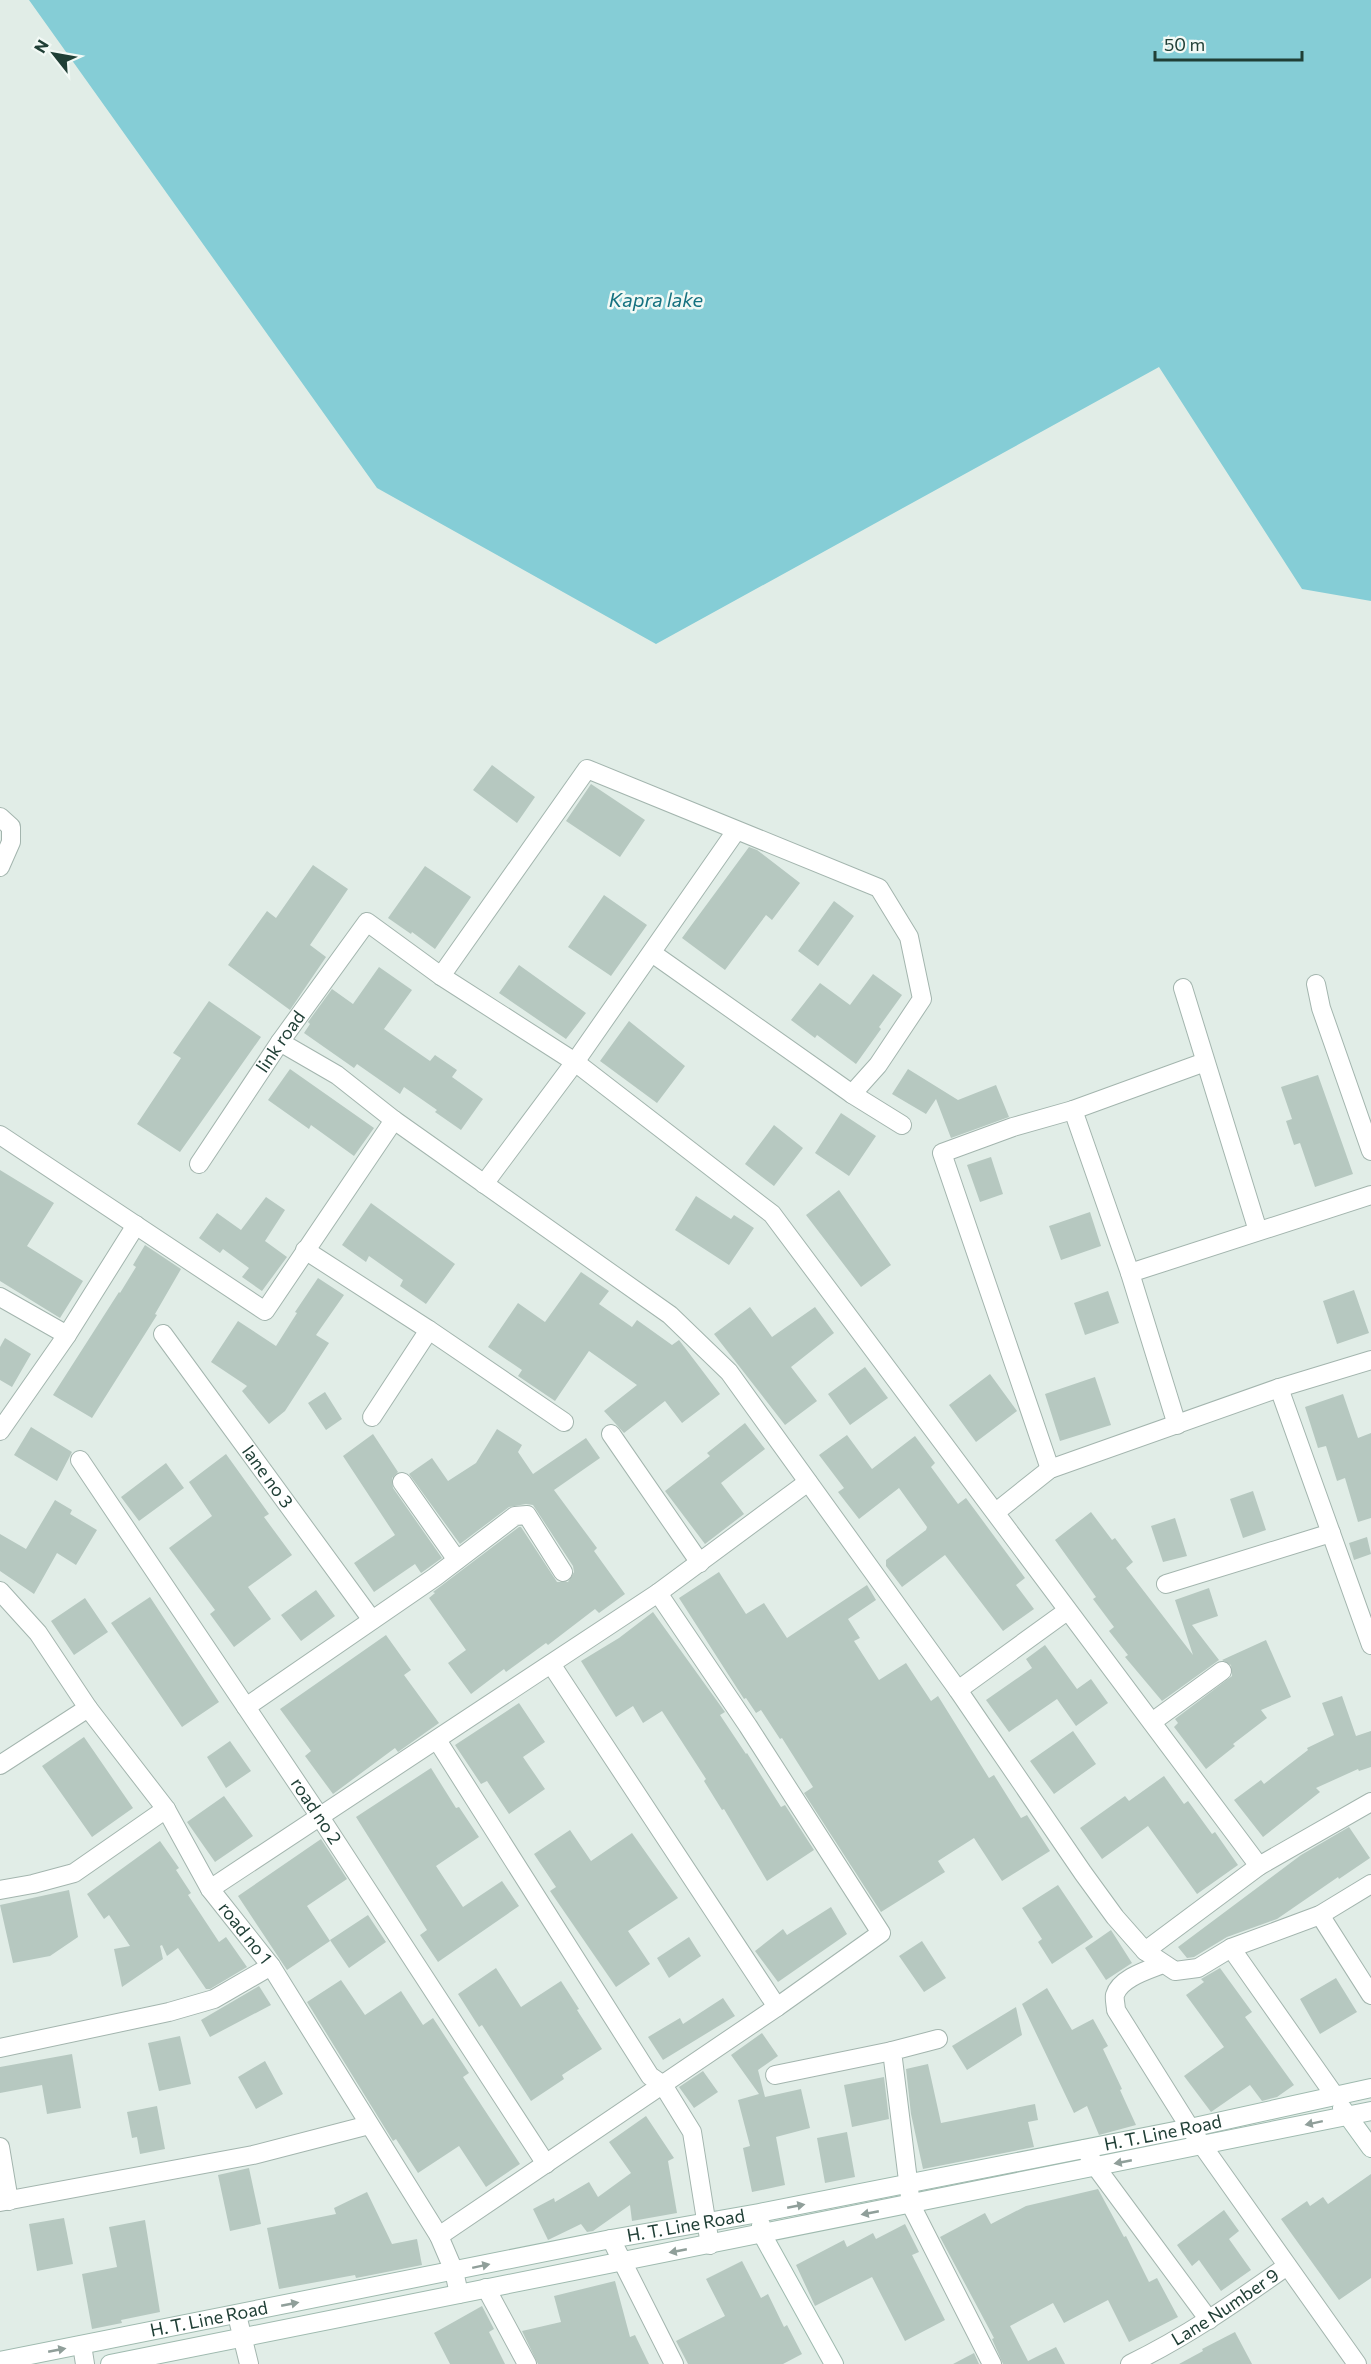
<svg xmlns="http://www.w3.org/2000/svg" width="1371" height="2364" viewBox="0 0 1371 2364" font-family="Commissioner,sans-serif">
<rect width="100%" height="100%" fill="#e1ede7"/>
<path fill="#85cdd6" d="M29 0H1371V601L1302 589 1159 367 656 644 377 488Z"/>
<path fill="#b6c8c0" d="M492 765 535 797 517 823 473 790Z
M591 784 645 820 620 857 566 821Z
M749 847 757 850 800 883 772 920 766 915 725 970 682 938Z
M313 865 348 889 310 945 326 957 290 1010 228 965 267 911 276 918Z
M425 866 471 897 435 949 412 932 411 934 388 918Z
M604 895 647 925 611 976 568 947Z
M834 901 854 916 818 966 798 951Z
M519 965 586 1013 566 1039 499 993Z
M379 967 412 990 384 1029 430 1061 435 1055 457 1070 452 1077 483 1099 461 1130 435 1112 437 1110 404 1087 400 1094 357 1064 354 1068 304 1033 310 1024 308 1022 332 989 353 1004Z
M873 974 902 995 879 1027 881 1029 856 1064 817 1035 815 1038 791 1020 820 983 850 1005Z
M209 1001 261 1037 180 1152 137 1124 181 1058 173 1053Z
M629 1021 685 1066 657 1103 600 1061Z
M290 1069 374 1128 354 1156 311 1125 309 1129 268 1100Z
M908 1069 958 1100 996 1085 1009 1117 951 1138 936 1099 926 1114 892 1094Z
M1318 1075 1353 1174 1315 1187 1300 1143 1294 1145 1286 1121 1292 1119 1281 1087Z
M841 1113 876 1136 849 1176 815 1153Z
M774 1125 803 1148 774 1186 745 1164Z
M991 1157 1003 1194 980 1202 967 1165Z
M0 1170 54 1203 27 1246 83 1281 60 1318 0 1281Z
M839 1190 891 1265 861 1287 806 1215Z
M696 1196 731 1219 734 1215 754 1228 729 1265 675 1230Z
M266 1197 285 1210 265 1241 287 1257 262 1291 242 1277 249 1268 223 1249 220 1253 199 1238 217 1213 241 1230Z
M371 1203 455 1264 426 1304 400 1286 403 1280 369 1256 366 1262 342 1245Z
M1090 1212 1101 1246 1061 1260 1049 1226Z
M145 1245 181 1269 155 1314 157 1315 92 1418 53 1395 119 1292 120 1293 136 1267 133 1265Z
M581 1272 609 1291 599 1304 632 1327 637 1320 672 1345 679 1340 720 1394 682 1423 665 1401 624 1433 604 1411 637 1385 589 1351 555 1401 518 1376 522 1370 488 1347 518 1303 545 1322Z
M318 1278 344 1295 316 1335 329 1343 285 1411 269 1424 242 1391 247 1386 211 1362 238 1321 276 1346 297 1313 295 1312Z
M1354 1290 1369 1333 1337 1344 1323 1301Z
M1108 1291 1119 1323 1085 1335 1074 1303Z
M750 1307 772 1337 815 1307 834 1333 791 1367 817 1401 785 1425 714 1334Z
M5 1338 31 1354 12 1387 0 1380V1347Z
M865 1367 888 1398 850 1425 828 1394Z
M990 1374 1017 1411 976 1442 949 1405Z
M1095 1377 1111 1425 1060 1441 1045 1394Z
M325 1392 342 1419 326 1430 308 1403Z
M1343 1394 1358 1438 1371 1433V1518L1358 1522 1345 1478 1337 1481 1326 1446 1318 1448 1305 1407Z
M745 1423 765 1449 721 1483 744 1514 705 1544 665 1491 710 1456 707 1453Z
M31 1427 72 1452 57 1481 14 1455Z
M497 1429 522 1445 518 1452 533 1474 586 1438 600 1458 554 1490 597 1548 594 1551 625 1594 599 1613 595 1609 548 1645 546 1643 506 1672 504 1669 471 1694 448 1663 466 1650 429 1598 435 1593 433 1592 519 1527H521L557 1582H568L574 1572 573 1566 533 1505 526 1504 509 1507 460 1544 409 1474 432 1458 448 1481 476 1463Z
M373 1434 398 1472 392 1478 393 1488 442 1558 421 1573 415 1564 374 1592 354 1563 395 1535 343 1456Z
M847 1435 872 1469 915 1436 935 1463 931 1467 958 1504 966 1498 1025 1578 1016 1585 1034 1609 1003 1631 945 1555 902 1587 886 1566V1560L926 1530 927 1527 899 1488 859 1519 838 1492 844 1488 819 1455Z
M226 1454 269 1514 264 1517 292 1555 248 1587 271 1619 234 1647 210 1614 215 1610 169 1548 212 1516 189 1482Z
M166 1463 184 1488 139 1521 121 1497Z
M1253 1491 1266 1530 1243 1538 1230 1499Z
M55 1500 72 1510 70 1514 97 1530 76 1565 57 1553 34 1594 0 1571V1534L26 1549Z
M1091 1512 1112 1540 1115 1538 1133 1562 1126 1568 1193 1655 1175 1600 1209 1588 1218 1616 1192 1625 1219 1660 1162 1701 1125 1657 1128 1655 1109 1631 1114 1627 1093 1599 1096 1597 1055 1540Z
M1175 1518 1187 1556 1163 1562 1151 1526Z
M1367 1537 1371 1554 1354 1560 1349 1543Z
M719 1572 746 1614 764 1603 787 1638 867 1585 876 1600 848 1619 860 1638 854 1641 879 1680 906 1663 931 1701 938 1696 989 1778 994 1775 1021 1818 1027 1815 1050 1851 1002 1881 974 1838 938 1861 945 1872 881 1912 804 1793 813 1787 782 1738 780 1739 761 1710 756 1713 746 1698 744 1699 679 1598Z
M316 1590 335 1616 301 1641 281 1615Z
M150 1597 219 1702 182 1727 111 1623Z
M85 1598 108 1632 74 1655 51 1621Z
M653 1612 725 1712 720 1715 746 1754 747 1753 781 1807 785 1805 814 1850 767 1881 724 1809 722 1810 704 1781 706 1779 662 1711 643 1723 633 1706 616 1717 581 1661 619 1638Z
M386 1635 411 1670 404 1675 439 1723 398 1752 395 1748 333 1794 305 1756 311 1751 280 1709Z
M1266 1640 1291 1697 1261 1710 1267 1718 1233 1744 1235 1746 1206 1769 1174 1727 1178 1723 1175 1719 1232 1676 1231 1665 1222 1660Z
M1045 1645 1077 1689 1091 1679 1108 1703 1076 1726 1057 1699 1009 1732 986 1700 1032 1668 1026 1659Z
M1342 1696 1356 1736 1371 1731V1767L1359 1771 1358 1769 1316 1788 1320 1792 1263 1837 1234 1800 1261 1780 1264 1784 1308 1750 1307 1748 1334 1735 1322 1703Z
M519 1703 545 1742 523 1757 545 1789 509 1814 487 1781 481 1784 455 1745Z
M1073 1731 1096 1764 1054 1794 1030 1761Z
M84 1737 133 1808 92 1837 42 1766Z
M230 1741 251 1771 226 1788 207 1757Z
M431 1768 456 1808 459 1807 479 1837 436 1866 463 1907 502 1881 519 1906 438 1962 420 1935 427 1930 356 1817Z
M1164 1776 1184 1804 1188 1801 1212 1834 1215 1832 1238 1865 1197 1894 1148 1826 1102 1859 1080 1828 1125 1796 1129 1801Z
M224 1796 253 1836 215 1862 187 1822Z
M1349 1827 1370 1858 1339 1879 1338 1877 1277 1919 1227 1937 1194 1957 1187 1958 1178 1947 1301 1855Z
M570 1830 591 1861 632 1833 678 1898 628 1931 650 1964 616 1987 550 1891 556 1887 534 1854Z
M321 1839 347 1879 307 1906 330 1941 287 1970 238 1896Z
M160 1841 179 1868 176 1870 191 1893 188 1895 219 1942 226 1937 247 1967 210 1989H206L178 1948 167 1956 162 1945 160 1946 163 1959 122 1987 114 1949 130 1946 109 1915 104 1919 87 1894Z
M1058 1885 1093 1937 1052 1964 1038 1942 1042 1939 1022 1908Z
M69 1890 78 1937 50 1956 13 1963 0 1905Z
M831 1907 847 1934 778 1982 755 1951 783 1929 787 1935Z
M368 1915 386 1942 349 1968 330 1940Z
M1111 1930 1132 1963 1106 1980 1085 1948Z
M689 1937 701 1956 669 1978 657 1958Z
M922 1941 946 1978 924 1992 899 1956Z
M496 1968 521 2007 561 1981 579 2009 577 2010 602 2049 562 2075 564 2079 531 2101 482 2025 479 2027 458 1994Z
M1220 1968 1252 2012 1245 2017 1294 2085 1277 2097 1262 2101 1250 2085 1211 2112 1184 2076 1224 2047 1186 1995 1204 1982 1201 1979Z
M1336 1978 1357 2012 1320 2034 1300 1999Z
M341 1980 365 2015 401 1991 423 2025 433 2018 469 2073 463 2077 520 2164 486 2187 459 2146 418 2173 396 2139 393 2141 307 2002Z
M259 1986 271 2005 210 2037 201 2020Z
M1047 1988 1072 2030 1093 2019 1108 2046 1103 2049 1122 2089 1120 2090 1136 2125 1099 2135 1087 2106 1074 2113 1022 2004Z
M723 1998 735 2016 663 2060 648 2037 680 2018 683 2024Z
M1016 2007 1022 2035 967 2070 952 2046Z
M762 2033 778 2056 758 2070 765 2097 801 2089 810 2128 776 2137 785 2185 752 2192 743 2148 750 2146 738 2100 759 2094 731 2055Z
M180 2036 191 2084 159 2091 148 2043Z
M72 2054 81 2108 47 2114 42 2085 0 2093V2067Z
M265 2061 283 2094 256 2109 238 2077Z
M928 2064 941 2123 1035 2104 1038 2120 1028 2122 1034 2147 923 2169 911 2114 906 2069Z
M703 2071 718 2092 694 2108 679 2087Z
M884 2077 889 2119 852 2127 844 2085Z
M157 2106 165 2149 140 2154 137 2137 132 2138 127 2112Z
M646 2116 674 2158 668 2161 677 2213 632 2221 630 2205 593 2231 587 2232 581 2224 548 2240 533 2209 554 2198 555 2202 589 2182 598 2197 631 2173 609 2142Z
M847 2132 855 2177 825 2183 817 2138Z
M249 2168 261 2224 230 2231 218 2175Z
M1371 2174V2278L1339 2300 1281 2219 1307 2201 1310 2206 1323 2197 1328 2204Z
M1098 2189 1124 2237 1126 2236 1149 2282 1157 2278 1178 2317 1129 2342 1108 2300 1064 2323 1053 2303 1010 2326 1028 2361 1056 2347 1065 2364H1003L992 2339 994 2338 940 2237 985 2213 991 2224 1026 2206Z
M367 2192 392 2244 417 2239 422 2265 356 2278 355 2275 279 2289 267 2228 336 2214 334 2208Z
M1224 2210 1239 2231 1229 2239 1251 2270 1221 2291 1199 2260 1192 2266 1177 2245Z
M64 2218 73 2264 37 2271 29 2224Z
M145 2220 160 2312 121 2320 122 2323 92 2329 82 2274 117 2267 109 2227Z
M905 2224 919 2252 912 2255 945 2320 905 2341 872 2277 815 2306 796 2265 844 2240 847 2247 873 2233 876 2239Z
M742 2261 761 2298 768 2294 784 2327 787 2325 802 2354 783 2364H688L676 2341 725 2316 706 2279Z
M615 2281 630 2337 635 2335 649 2364H538L522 2331 561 2322 554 2296Z
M482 2306 494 2329 489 2332 505 2364H450L434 2333Z
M1235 2332 1252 2364H1179L1203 2351 1202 2349Z
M974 2353 979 2364H953Z"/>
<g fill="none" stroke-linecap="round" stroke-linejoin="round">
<defs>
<g id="street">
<path d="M0 817 11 827V842L0 867"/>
<path d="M652 953 852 1094 902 1125"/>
<path d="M441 976 587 769 879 888 909 937 922 999 878 1065 852 1094"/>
<path d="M1316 984 1321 1008 1371 1151"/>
<path d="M1183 988 1258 1231"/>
<path d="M280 1042 337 1075 394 1120 670 1315 729 1372 958 1690 1083 1873 1115 1917 1145 1951 1175 1971 1198 1968 1231 1948 1320 1915 1371 1884"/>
<path d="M1073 1110 1130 1273 1177 1425"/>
<path d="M0 1135 265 1311 394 1120"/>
<path id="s1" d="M199 1164 280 1042 367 922 441 976 575 1062 772 1214 1259 1866"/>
<path d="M484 1184 575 1062 736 831"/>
<path d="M305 1250 429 1330 564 1422"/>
<path d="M1130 1273 1371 1195"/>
<path d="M0 1297 67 1335"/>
<path id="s2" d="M163 1334 372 1620"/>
<path d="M1279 1388 1371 1645"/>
<path d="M372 1417 429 1330"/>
<path d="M0 1431 67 1335 136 1225"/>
<path d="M611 1434 700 1563"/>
<path id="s3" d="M80 1460 320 1817 546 2164"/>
<path d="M1050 1469 942 1153 1013 1127 1073 1110 1205 1062"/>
<path d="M402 1482 457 1560"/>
<path d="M996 1512 1050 1469 1279 1388 1371 1360"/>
<path d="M1166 1584 1331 1533"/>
<path id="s4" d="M0 1591 38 1633 88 1708 166 1809 210 1889 271 1966 439 2236 454 2271 459 2294"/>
<path d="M551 1664 777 2007"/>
<path d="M958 1690 1067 1611"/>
<path d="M246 1707 435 1577 515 1516 527 1515 563 1572"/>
<path d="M1152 1722 1222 1671"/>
<path d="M437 1740 650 2076 663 2085 692 2132 710 2245"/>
<path d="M0 1765 88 1708"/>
<path d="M210 1889 658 1593 808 1482"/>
<path d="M0 1890 33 1884 74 1873 166 1809"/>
<path d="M1320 1915 1371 1995"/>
<path d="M1231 1948 1335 2096"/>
<path d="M1145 1951 1259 1866 1371 1802"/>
<path d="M1163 1964C1148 1970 1120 1978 1115 1995 1114 1999 1116 2006 1116 2010L1190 2128 1357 2364"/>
<path d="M938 2039 892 2051 911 2205 992 2364"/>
<path d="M0 2048 169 2012 214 1999 271 1966"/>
<path d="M775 2075 892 2051"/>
<path d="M0 2147 9 2201"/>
<path d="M1085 2149 1096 2167 1209 2320"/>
<path d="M0 2202 253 2155 369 2125"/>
<path d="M439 2236 777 2007 881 1933 748 1726 658 1593"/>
<path d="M611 2239 674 2364"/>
<path d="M486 2288 527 2364"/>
<path d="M237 2315 249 2364"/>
<path d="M82 2345 85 2364"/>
<path id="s5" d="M1130 2364C1186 2337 1236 2302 1287 2266"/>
</g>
<g id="secondary">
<path d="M1342 2108 1371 2148"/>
<path d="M761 2225 762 2234 834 2364"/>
<path id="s6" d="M0 2361 611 2239 759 2213 1190 2128 1371 2088"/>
<path d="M110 2364 1371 2111"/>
</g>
</defs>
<use href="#street" stroke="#a3b5ae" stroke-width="20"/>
<use href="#secondary" stroke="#9fbaaf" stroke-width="20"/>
<use href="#street" stroke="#fff" stroke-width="18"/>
<use href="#secondary" stroke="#fff" stroke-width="18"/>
</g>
<defs><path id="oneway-solid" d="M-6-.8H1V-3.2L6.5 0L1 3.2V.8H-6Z" transform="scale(1.5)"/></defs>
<g fill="#909f9a">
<use href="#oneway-solid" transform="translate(1314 2123) rotate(168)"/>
<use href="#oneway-solid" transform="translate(1123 2162) rotate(169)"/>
<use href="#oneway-solid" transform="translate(796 2206) rotate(-11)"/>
<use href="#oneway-solid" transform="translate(870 2213) rotate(169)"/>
<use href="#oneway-solid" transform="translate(678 2251) rotate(169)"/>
<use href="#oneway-solid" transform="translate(481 2266) rotate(-12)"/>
<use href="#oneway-solid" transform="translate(290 2304) rotate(-11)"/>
<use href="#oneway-solid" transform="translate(57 2350) rotate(-11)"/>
</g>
<g text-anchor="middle" stroke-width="5" stroke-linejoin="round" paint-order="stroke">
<g font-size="18" fill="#203f36" stroke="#f2f9f5">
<text dy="6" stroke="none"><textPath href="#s1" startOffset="147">link road</textPath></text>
<text dy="6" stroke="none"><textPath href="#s2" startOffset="177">lane no 3</textPath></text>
<text dy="6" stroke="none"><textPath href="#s3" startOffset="423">road no 2</textPath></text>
<text dy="6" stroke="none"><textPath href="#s4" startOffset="422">road no 1</textPath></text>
<text dy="6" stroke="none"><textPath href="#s6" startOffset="1185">H. T. Line Road</textPath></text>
<text dy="6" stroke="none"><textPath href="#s6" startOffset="699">H. T. Line Road</textPath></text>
<text dy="6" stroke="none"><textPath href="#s5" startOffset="111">Lane Number 9</textPath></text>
<text dy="6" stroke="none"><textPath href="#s6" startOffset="213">H. T. Line Road</textPath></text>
</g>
<g font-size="20" font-style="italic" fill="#167280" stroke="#f2f9f5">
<text x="656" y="307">Kapra lake</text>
</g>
</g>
<g transform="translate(54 54) rotate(301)" stroke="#f2f9f5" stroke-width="4.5" paint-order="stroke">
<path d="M0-4.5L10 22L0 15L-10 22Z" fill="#203f36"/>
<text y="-9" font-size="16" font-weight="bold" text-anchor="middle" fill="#203f36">N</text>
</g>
<path d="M1155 51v9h147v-9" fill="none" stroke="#203f36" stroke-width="3"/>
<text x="1164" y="51" font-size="18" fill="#203f36" stroke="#f2f9f5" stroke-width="4.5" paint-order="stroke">50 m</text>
</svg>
